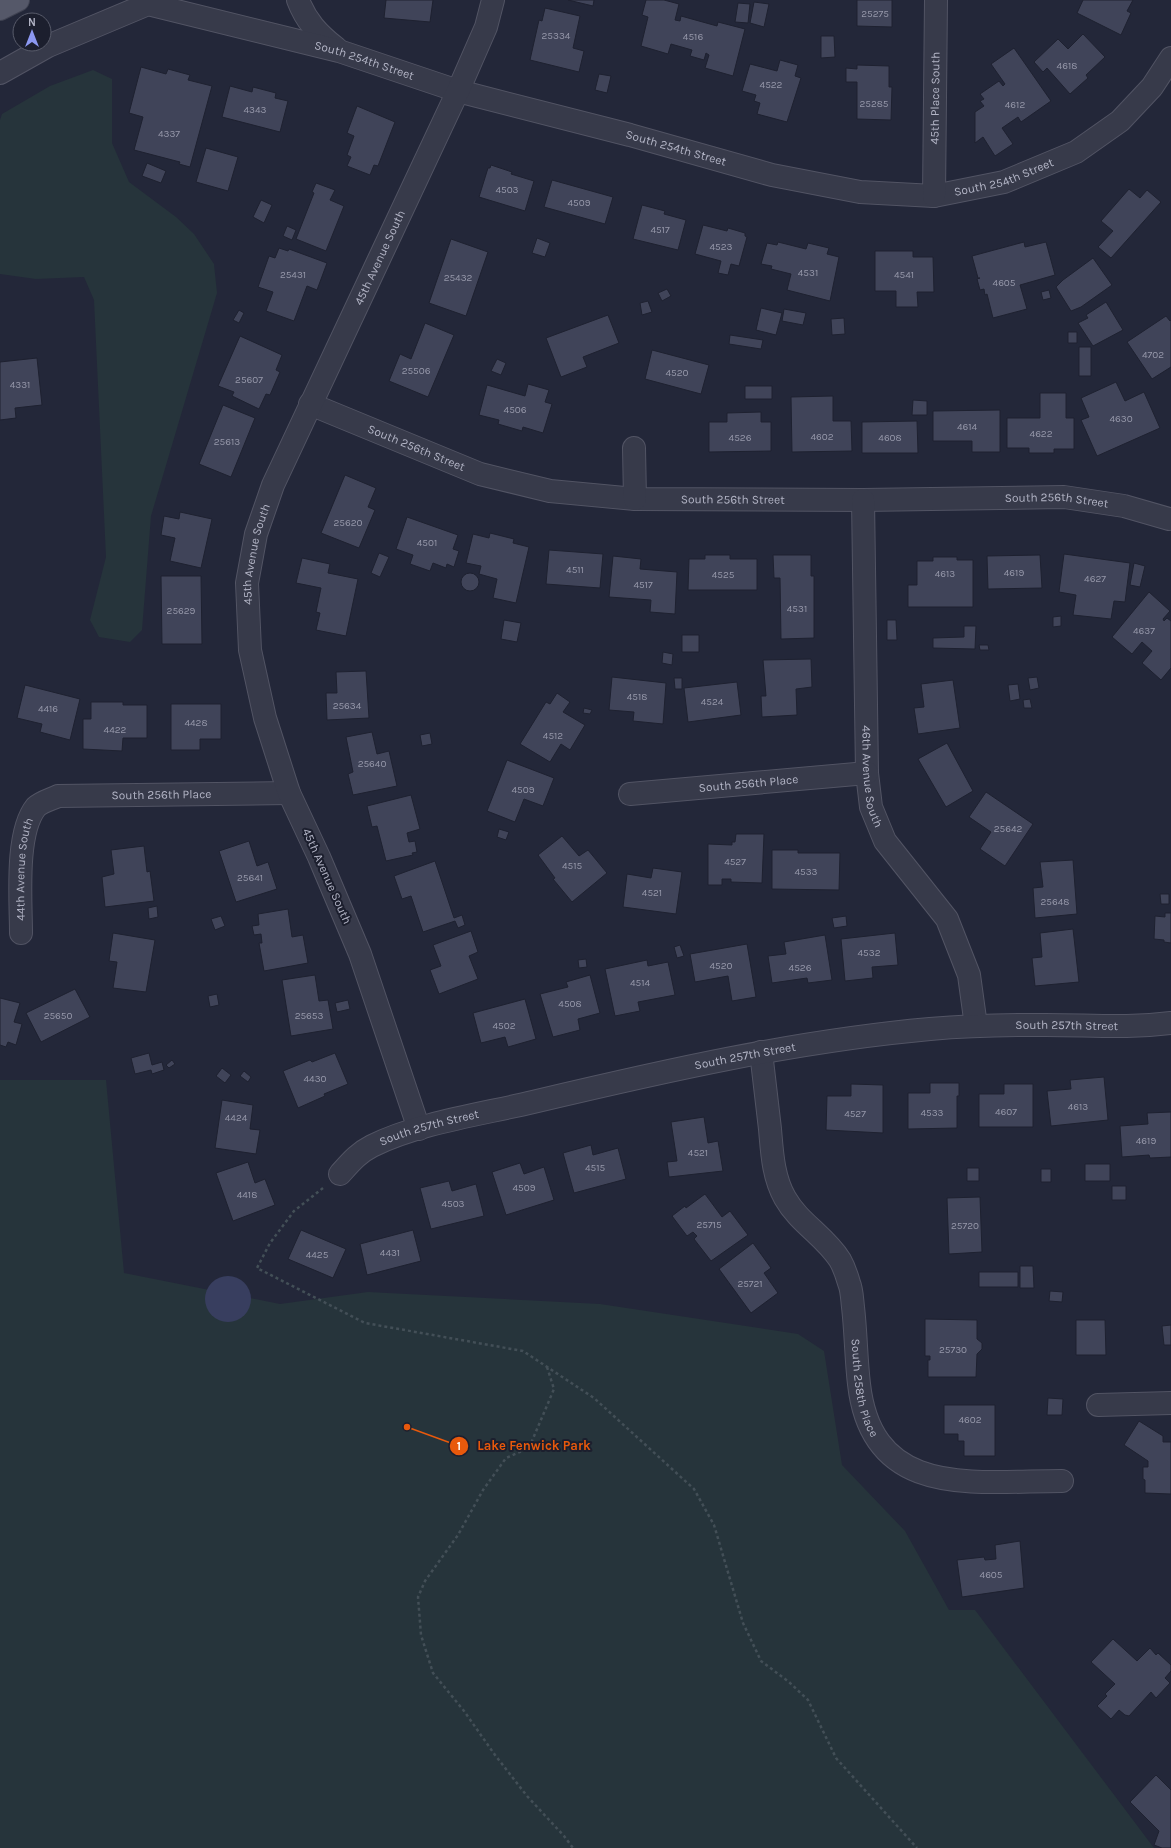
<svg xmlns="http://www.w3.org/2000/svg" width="1171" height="1848" viewBox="0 0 1171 1848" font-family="Karla,sans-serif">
<rect width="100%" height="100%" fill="#232739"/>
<path fill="#26343b" d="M93 70 112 79V143L129 182 176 217 194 234 214 264 217 293 151 516 142 630 130 642 99 637 90 620 106 557 94 300 84 277 36 279 0 274V120L2 114 50 86Z
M0 1080H106L124 1273 280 1304 368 1292 600 1304 798 1334 824 1351 842 1465 905 1531 949 1610H975L1154 1848H0Z"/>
<path fill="#383e5f" d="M205 1299a23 23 0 1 1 46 0a23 23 0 1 1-46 0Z"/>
<path fill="#404459" stroke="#1e2130" d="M386 0H433L430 22 384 18Z
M568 0H594L593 6Z
M646 0H664L679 4 675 20 680 21 681 16 717 26 718 22 745 29 733 76 705 68 709 55 706 53 704 60 690 56 692 50 671 44 668 54 641 46 648 17 642 15Z
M857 0H892V27L857 26Z
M1083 0H1133L1127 11 1131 13 1121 35 1077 13Z
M754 2 769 4 764 27 750 23Z
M738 3 750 4 748 23 735 22Z
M545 8 580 16 573 48 584 51 579 72 530 60 539 20 542 21Z
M1083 34 1105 57 1086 75 1088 78 1070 94 1047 68 1043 72 1034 62 1058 39 1068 49Z
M821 36H834L835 57 821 58Z
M1014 48 1051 101 1021 122 1018 117 1002 128 1013 144 995 156 983 137 975 143V112L984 106 980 101 984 99 980 94 999 81 1003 86 1005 84 991 64Z
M780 60 798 65 795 76 801 78 787 122 757 114 760 103 754 101 756 95 742 91 750 64 777 71Z
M857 65 889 66V87H892L891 120 857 119V82H846V68L857 69Z
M141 67 166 74 168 69 190 75 188 80 212 86 190 167 179 164 180 162 134 150 143 117 129 113Z
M599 74 611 76 607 93 595 90Z
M230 86 252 92 253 87 276 93 275 98 288 101 280 132 222 117Z
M357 106 395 122 378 166 374 165 370 175 347 166 351 157 347 155 354 136 347 133Z
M206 148 238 157 228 191 196 182Z
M147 163 166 171 161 183 142 176Z
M491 165 512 172 511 174 534 181 525 211 479 197 488 168H490Z
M552 180 613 197 605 224 544 207Z
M316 183 335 190 330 200 344 206 326 251 296 239 314 193 312 192Z
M1129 189 1140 198 1147 190 1161 202 1111 258 1098 247 1113 231 1101 221Z
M261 200 272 205 264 223 253 217Z
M642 205 665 211 664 214 686 220 678 250 633 239Z
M703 225 727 231 728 228 745 233V236L747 237 739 266 731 264 728 275 718 273 721 261 695 254Z
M287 226 296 230 292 240 283 236Z
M537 238 550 243 545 257 532 253Z
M451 239 488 252 466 316 429 303Z
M778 242 806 249 808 243 829 248 827 254 839 257 830 301 787 290 791 274 771 269 772 266 761 264 767 243 777 245Z
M1024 242 1025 247 1046 242 1055 275 1020 285 1027 309 993 318 987 294 985 295 984 289 980 290 977 279 980 278H978L972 256Z
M279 248 288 251 289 249 327 263 317 290 307 286 294 321 266 311 273 292 258 287 269 256 275 258Z
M875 251H913V257H933L934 292H917L918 307H896V291H875Z
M1093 258 1112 285 1081 307 1071 311 1056 287 1063 280Z
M667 289 671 296 662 301 658 293Z
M1049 290 1051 298 1043 300 1041 292Z
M648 301 652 312 642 315 640 303Z
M1106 302 1123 330 1093 346 1078 323 1088 318 1086 315Z
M761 308 782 313 776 335 756 330Z
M784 309 806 313 803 325 782 321Z
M239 310 244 313 239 323 233 320Z
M608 315 619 343 583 357 587 367 561 377 546 338Z
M1166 316 1170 321 1171 320V367L1152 379 1127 342Z
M844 318 845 334 832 335 831 319Z
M425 323 454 335 428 397 389 381 400 354 411 359Z
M1068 332H1077V343H1068Z
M730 335 763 340 761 349 729 344Z
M240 336 282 355 276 370 280 372 270 395 266 394 259 409 232 396 234 392 218 386Z
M1079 347H1091V376H1079Z
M652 350 709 365 701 394 645 379Z
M37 358 42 405 15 408 16 418 0 420V362Z
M497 359 506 363 501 375 491 371Z
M1116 382 1125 401 1144 392 1160 428 1097 456 1081 420 1089 417 1081 398Z
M528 384 549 390 545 402 552 404 543 433 523 427 522 431 498 424 499 420 479 415 487 385 525 396Z
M745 386H772V399H745Z
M1040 393H1066V418H1074V449H1054V453H1029V448H1007V418H1040Z
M833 396V421H851L852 451 792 452 791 397Z
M913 400 927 401V415H912Z
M223 405 255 418 231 477 199 464Z
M1000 410V452H972V441H933V411Z
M761 412V422H771V451L709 452V422H727V413Z
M917 421 918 453H862V422Z
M345 475 376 488 368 507 375 510 359 548 321 533Z
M180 512 212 519 201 568 170 561 175 538 161 535 164 516 179 519Z
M407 517 458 535 453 549 459 551 454 567 447 564 446 568 433 563 430 571 410 564 413 555 396 549Z
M490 533 514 539 513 543 529 547 516 603 493 598 497 579 479 574 481 566 466 563 473 534 489 538Z
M549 550 603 554 600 588 546 584Z
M379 553 389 557 380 577 371 573Z
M1064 554 1130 563 1125 602 1114 601 1111 619 1073 615 1076 595 1059 592Z
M705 555H730V559H757V590H688L689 559H705Z
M773 555H811V576H814V638L781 639 780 578H774Z
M1040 555 1042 588 988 589 987 556Z
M613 556 641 559 640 569 677 572 675 614 650 612 651 600 609 597Z
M933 557H957V560H973V607H908V585H917V561H933Z
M302 558 330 564 328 573 358 579 346 636 316 630 320 613 316 612 321 588 296 583Z
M1134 563 1145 566 1140 587 1130 585Z
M461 582a9 9 0 1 1 18 0a9 9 0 1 1-18 0Z
M161 576H201L202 644H162Z
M1149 592 1170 611 1163 619 1164 621 1167 618 1171 621V668L1161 680 1142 663 1152 651 1142 642 1132 654 1112 637Z
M1061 616V626L1053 627V617Z
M504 620 521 623 517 642 501 639Z
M887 620H896L897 640H887Z
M964 626H976L975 649 933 648V638L964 637Z
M682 635H699V652H682Z
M979 645H988L989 650H980Z
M663 652 673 654 672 665 662 663Z
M811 659 812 687 796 689 797 715 762 717 761 696H766L763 660Z
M366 671 369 718 327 720 326 693H337L336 672Z
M612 677 666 683 663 724 633 721 634 712 609 710Z
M1037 677 1039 688 1030 690 1028 678Z
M674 678H682V689H675Z
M953 680 960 728 918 734 914 708 924 707 921 684Z
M737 682 741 715 688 722 684 688Z
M1018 684 1020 699 1010 701 1008 685Z
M25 685 80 699 70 740 40 732 42 724 17 718Z
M557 693 570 702 563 712 585 725 570 750 561 744 550 762 520 744 546 702 550 704Z
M1030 699 1032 708H1024L1023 700Z
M91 702H123V705H147V738H123L122 751 83 749V719H91Z
M171 704H221V739H200V750H171Z
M584 708 592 710 590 714 583 713Z
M372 732 377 754 389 751 397 786 353 795 348 774 353 772 346 737Z
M430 733 432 744 422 746 420 735Z
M947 743 973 791 946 807 918 759Z
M507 760 554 778 543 806 524 799 515 822 487 811Z
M986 792 1033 824 1005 866 980 849 991 832 969 817Z
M411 795 420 829 407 833 409 842 415 841 417 852 412 853 413 855 386 861 377 826 372 827 367 806Z
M499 829 509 832 506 840 497 837Z
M736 834H764L762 883 731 882V879H722V885H708V844L732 845V842H735Z
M562 836 579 856 588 850 607 873 572 902 553 879 555 878 538 855Z
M249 841 257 866 268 862 277 889 236 902 219 851Z
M144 846 147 872 150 871 154 901 105 907 102 877 114 874 111 850Z
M772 850H798V853H840L839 890 772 889Z
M1073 860 1077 914 1035 918 1033 888 1043 887 1040 862Z
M435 861 454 918 462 915 465 925 458 928 455 921 423 932 411 896 402 899 394 876Z
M653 868 682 872 676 914 623 907 627 874 651 878Z
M1160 894H1169V904H1161Z
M157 906 158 917 149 919 148 908Z
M288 909 292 937 303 935 308 963 264 971 259 943H262L261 934 254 935 252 926 259 925 258 914Z
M1165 913H1171V943L1164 942V940L1154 939 1155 916 1165 917Z
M221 916 225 926 215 930 211 919Z
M846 916 847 926 834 928 832 918Z
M1073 929 1079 982 1035 986 1032 958 1042 957 1040 933Z
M471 931 478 952 469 956 478 979 439 994 430 970 441 966 433 945Z
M113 933 155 940 146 992 113 988 117 962 109 961Z
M895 933 898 965 872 967 873 978 845 981 841 939Z
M825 935 832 980 808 983 807 978 772 983 768 956 786 954 784 942Z
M747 944 756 997 732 1001 728 976 695 982 690 954Z
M680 945 684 956 677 958 674 947Z
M586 959 587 967 579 968 578 960Z
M647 960 648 966 668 962 675 995 638 1002 640 1011 615 1016 605 969Z
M315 975 319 1001 328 1000 333 1029 291 1036 282 980Z
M590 975 600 1013 578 1019 580 1030 553 1037 540 994 568 987 566 982Z
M75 989 90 1017 41 1042 26 1013Z
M217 994 219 1005 210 1007 208 996Z
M0 998 20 1003 14 1022 22 1024 16 1045 8 1042 6 1047 0 1045Z
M525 999 536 1039 508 1047 505 1037 481 1043 473 1013Z
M348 1000 350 1009 337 1012 335 1003Z
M149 1053 152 1065 162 1062 164 1070 152 1074 151 1070 135 1074 131 1058Z
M335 1053 348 1084 324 1094 325 1096 298 1108 283 1071 310 1060 312 1062Z
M172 1060 175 1064 169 1068 166 1065Z
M222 1068 231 1075 225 1083 216 1076Z
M244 1071 251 1077 248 1082 240 1076Z
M1104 1077 1108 1120 1051 1126 1047 1091 1071 1089 1070 1080Z
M930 1083H959V1096H957V1128L908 1129V1093H930Z
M851 1084 883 1085V1133L826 1130 827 1096H851Z
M1004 1084H1033V1127H979V1094H1004Z
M222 1100 253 1105 250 1129 260 1130 256 1154 215 1148Z
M1171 1112V1157L1150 1158 1149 1155 1122 1157 1120 1126 1148 1124 1147 1113Z
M704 1117 708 1143 718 1141 723 1171 669 1177 667 1162 677 1161 671 1122Z
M591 1145 593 1155 618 1148 626 1179 574 1193 563 1153Z
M248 1162 255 1183 265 1179 275 1205 233 1221 216 1173Z
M520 1163 524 1174 544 1167 554 1200 506 1215 492 1172Z
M1085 1164H1110V1181H1085Z
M967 1168H979V1181H967Z
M1041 1169H1051V1182H1041Z
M449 1181 452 1191 476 1184 484 1216 431 1229 420 1188Z
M1112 1186H1126V1200H1112Z
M705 1194 722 1217 730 1211 748 1235 711 1261 694 1239 697 1236 693 1232 687 1236 672 1216 685 1206 686 1208Z
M980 1197 982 1252 949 1254 947 1198Z
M301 1230 346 1249 333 1278 288 1259Z
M413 1230 421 1261 367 1275 360 1244Z
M753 1243 771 1268 764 1273 778 1293 751 1313 719 1269Z
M1020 1266H1033L1034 1288H1020Z
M979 1272H1018V1287H979Z
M1050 1291 1063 1292 1062 1302 1049 1301Z
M925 1319 977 1320V1339L982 1343V1349L977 1354 976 1377H928V1360H930V1356H925Z
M1076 1320H1105L1106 1355H1076Z
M1171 1325V1345H1164L1162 1326Z
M1048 1398 1063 1399 1062 1415H1047Z
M944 1405H995V1456H964V1441H958V1434H944Z
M1139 1421 1163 1436V1442H1171V1494L1145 1493V1480L1143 1479V1467H1148V1461L1124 1445Z
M1020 1541 1024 1588 962 1597 957 1560 984 1557 985 1560 996 1559 995 1545Z
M1113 1639 1137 1661 1150 1648 1156 1655 1158 1653 1171 1665V1671L1165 1678 1170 1683 1156 1698 1151 1692 1129 1716 1125 1715 1119 1710 1111 1719 1097 1706 1107 1696 1105 1694 1115 1684 1091 1662Z
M1156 1775 1171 1790V1848H1162L1154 1845 1159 1831 1130 1802Z"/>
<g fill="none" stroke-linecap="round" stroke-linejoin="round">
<defs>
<g id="minor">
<path d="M298 0C306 21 318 34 336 48"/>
<path id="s1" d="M0 73 48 46 148 4 339 51 458 91 630 135 772 175 860 192 934 196 1004 182 1076 152 1120 121 1152 87 1171 58"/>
<path id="s2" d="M934 196 936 0"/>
<path id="s3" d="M310 404 480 474 550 491 635 499 863 500 1064 497 1124 506 1169 519"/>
<path d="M634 448 635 499"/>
<path id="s4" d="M863 500 867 773 871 807 885 841 947 919 969 975 976 1026"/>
<path id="s5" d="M630 794 867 773"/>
<path id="s6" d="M21 933C21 901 15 833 36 807 41 802 52 799 58 796L289 793"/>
<path id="s7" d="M761 1052C764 1078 767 1103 770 1129 772 1152 773 1177 785 1198 799 1223 825 1236 840 1260 844 1267 847 1276 849 1283 852 1290 852 1299 853 1307 856 1333 856 1359 859 1384 872 1500 975 1481 1062 1481"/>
<path id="s8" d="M419 1129 360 954 319 857 289 793 265 718 250 650 247 583 256 534 273 485 458 91 486 27 493 0"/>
<path id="s9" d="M340 1174C350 1163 358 1153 372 1146 418 1123 483 1114 533 1102 664 1071 796 1041 930 1029 965 1026 999 1025 1034 1025 1080 1024 1125 1029 1171 1023"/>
<path d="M1098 1405 1171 1403"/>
</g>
<path id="major" d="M0 9 18 0"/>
</defs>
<use href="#minor" stroke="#525464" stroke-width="24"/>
<use href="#major" stroke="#404352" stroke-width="24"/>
<path stroke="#434f57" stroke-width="2.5" stroke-dasharray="3 3" stroke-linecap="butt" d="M323 1188 294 1211 270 1243 257 1268 365 1323 523 1351 594 1398 694 1489 714 1525 743 1623 761 1661 789 1682 808 1700 836 1758 917 1848
M547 1367 554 1389 529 1448 506 1458 483 1490 458 1535 425 1581 418 1597 421 1635 433 1673 464 1711 495 1755 527 1796 564 1836 573 1848"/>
<use href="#minor" stroke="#373a4a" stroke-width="22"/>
<use href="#major" stroke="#555869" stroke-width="22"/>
</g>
<g text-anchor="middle" stroke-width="4" stroke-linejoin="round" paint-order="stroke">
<g font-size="10" fill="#9698aa">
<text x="875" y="17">25275</text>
<text x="556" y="39">25334</text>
<text x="693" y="40">4516</text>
<text x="1067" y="69">4618</text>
<text x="771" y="88">4522</text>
<text x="874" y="107">25285</text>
<text x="1015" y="108">4612</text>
<text x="255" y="113">4343</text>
<text x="169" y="137">4337</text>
<text x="507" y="193">4503</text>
<text x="579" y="206">4509</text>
<text x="660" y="233">4517</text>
<text x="721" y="250">4523</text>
<text x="808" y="276">4531</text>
<text x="293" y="278">25431</text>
<text x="904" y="278">4541</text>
<text x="458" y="281">25432</text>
<text x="1004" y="286">4605</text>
<text x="1153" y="358">4702</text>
<text x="416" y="374">25506</text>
<text x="677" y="376">4520</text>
<text x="249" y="383">25607</text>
<text x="20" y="388">4331</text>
<text x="515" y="413">4506</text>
<text x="1121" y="422">4630</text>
<text x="967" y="430">4614</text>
<text x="1041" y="437">4622</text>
<text x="822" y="440">4602</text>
<text x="740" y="441">4526</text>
<text x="890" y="441">4608</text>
<text x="227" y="445">25613</text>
<text x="348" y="526">25620</text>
<text x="427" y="546">4501</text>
<text x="575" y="573">4511</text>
<text x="1014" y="576">4619</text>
<text x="945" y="577">4613</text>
<text x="723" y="578">4525</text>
<text x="1095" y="582">4627</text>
<text x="643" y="588">4517</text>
<text x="797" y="612">4531</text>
<text x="181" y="614">25629</text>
<text x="1144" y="634">4637</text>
<text x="637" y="700">4518</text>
<text x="712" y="705">4524</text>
<text x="347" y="709">25634</text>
<text x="48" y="712">4416</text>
<text x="196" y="726">4428</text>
<text x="115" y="733">4422</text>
<text x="553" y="739">4512</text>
<text x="372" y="767">25640</text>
<text x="523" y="793">4509</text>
<text x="1008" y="832">25642</text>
<text x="735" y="865">4527</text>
<text x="572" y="869">4515</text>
<text x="806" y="875">4533</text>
<text x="250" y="881">25641</text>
<text x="652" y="896">4521</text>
<text x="1055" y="905">25648</text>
<text x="869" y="956">4532</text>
<text x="721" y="969">4520</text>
<text x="800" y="971">4526</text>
<text x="640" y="986">4514</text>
<text x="570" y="1007">4508</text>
<text x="58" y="1019">25650</text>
<text x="309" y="1019">25653</text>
<text x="504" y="1029">4502</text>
<text x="315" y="1082">4430</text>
<text x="1078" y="1110">4613</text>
<text x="1006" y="1115">4607</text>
<text x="932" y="1116">4533</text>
<text x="855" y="1117">4527</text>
<text x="236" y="1121">4424</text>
<text x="1146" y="1144">4619</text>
<text x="698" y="1156">4521</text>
<text x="595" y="1171">4515</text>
<text x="524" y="1191">4509</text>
<text x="247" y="1198">4418</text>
<text x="453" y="1207">4503</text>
<text x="709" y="1228">25715</text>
<text x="965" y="1229">25720</text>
<text x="390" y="1256">4431</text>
<text x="317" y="1258">4425</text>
<text x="750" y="1287">25721</text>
<text x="953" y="1353">25730</text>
<text x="970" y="1423">4602</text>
<text x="991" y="1578">4605</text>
</g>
<g font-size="12" fill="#b2b4c5" stroke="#1c1f2e">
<text dy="4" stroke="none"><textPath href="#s1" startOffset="387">South 254th Street</textPath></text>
<text dy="4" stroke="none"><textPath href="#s2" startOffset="98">45th Place South</textPath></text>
<text dy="4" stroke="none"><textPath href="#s1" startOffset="711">South 254th Street</textPath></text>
<text dy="4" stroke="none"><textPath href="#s1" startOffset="1047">South 254th Street</textPath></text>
<text dy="4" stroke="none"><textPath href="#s8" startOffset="929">45th Avenue South</textPath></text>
<text dy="4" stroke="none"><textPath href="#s3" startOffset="115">South 256th Street</textPath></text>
<text dy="4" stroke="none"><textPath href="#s3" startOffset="439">South 256th Street</textPath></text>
<text dy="4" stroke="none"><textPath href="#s3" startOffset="763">South 256th Street</textPath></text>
<text dy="4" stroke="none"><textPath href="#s8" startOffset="606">45th Avenue South</textPath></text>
<text dy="4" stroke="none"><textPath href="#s4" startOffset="277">46th Avenue South</textPath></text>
<text dy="4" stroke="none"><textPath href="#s5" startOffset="119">South 256th Place</textPath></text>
<text dy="4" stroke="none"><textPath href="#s6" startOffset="257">South 256th Place</textPath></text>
<text dy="4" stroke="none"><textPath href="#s6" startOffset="64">44th Avenue South</textPath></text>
<text transform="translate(327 876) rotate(66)" y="4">45th Avenue South</text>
<text dy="4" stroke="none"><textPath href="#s9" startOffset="751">South 257th Street</textPath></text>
<text dy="4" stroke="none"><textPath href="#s9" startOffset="427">South 257th Street</textPath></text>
<text dy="4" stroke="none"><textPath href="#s9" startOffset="103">South 257th Street</textPath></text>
<text dy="4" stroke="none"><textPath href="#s7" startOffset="363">South 258th Place</textPath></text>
</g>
</g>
<path fill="none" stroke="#e8590c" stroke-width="1.5" d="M407 1427L459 1446"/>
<g fill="#e8590c" stroke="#1c1f2e" stroke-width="1.5">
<circle cx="407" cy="1427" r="4"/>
<circle cx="459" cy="1446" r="10"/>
</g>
<g font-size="12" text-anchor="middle" font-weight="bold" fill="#fff">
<text x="459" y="1450">1</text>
</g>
<g font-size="13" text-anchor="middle" font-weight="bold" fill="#e8590c" stroke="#1c1f2e" stroke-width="4" stroke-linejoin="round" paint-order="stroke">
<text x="534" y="1450">Lake Fenwick Park</text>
</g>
<g transform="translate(32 32)"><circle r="19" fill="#1c1f2e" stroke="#585b6a"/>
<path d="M0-3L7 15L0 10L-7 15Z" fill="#8c98f1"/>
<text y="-6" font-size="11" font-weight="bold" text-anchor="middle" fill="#b2b4c5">N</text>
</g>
</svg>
